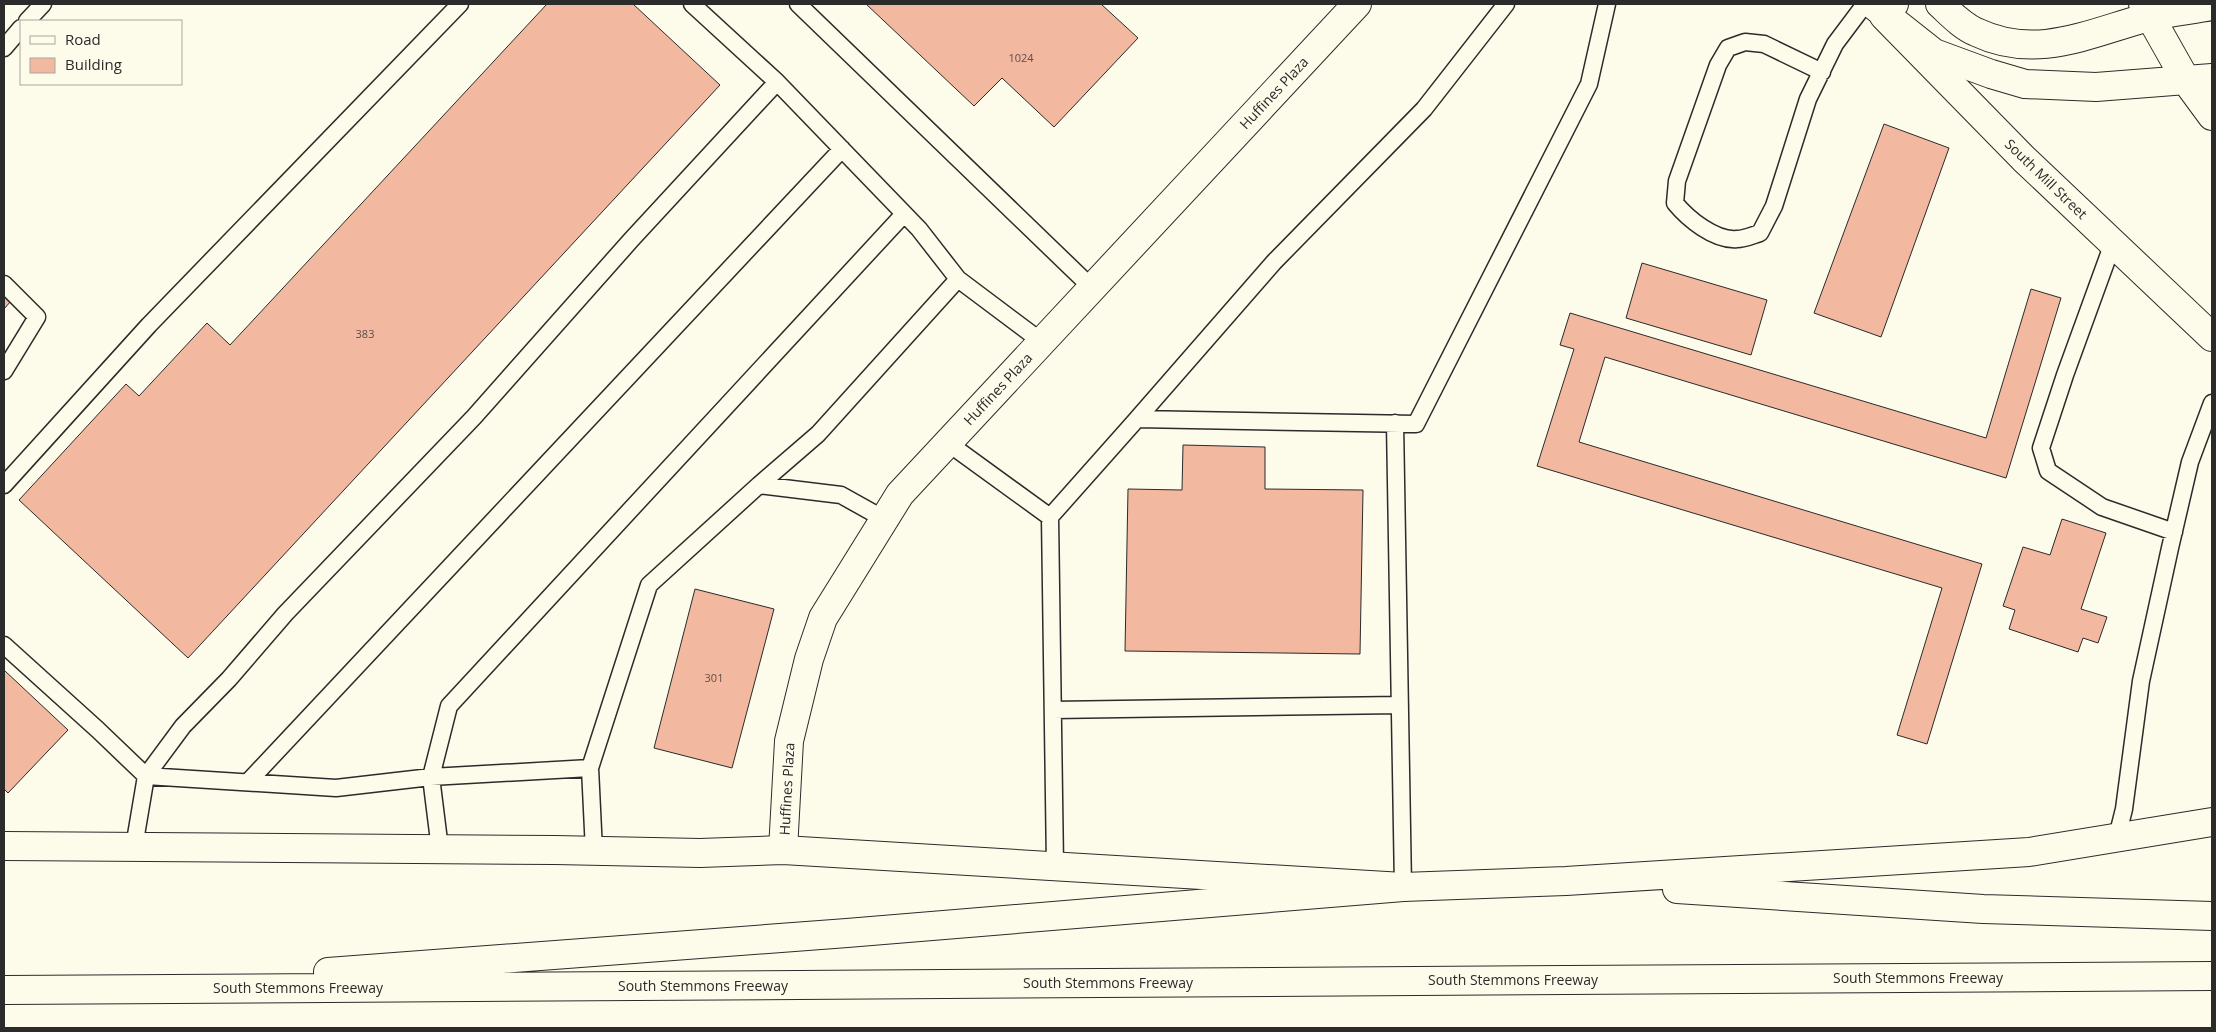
<svg xmlns="http://www.w3.org/2000/svg" width="2216" height="1032" viewBox="0 0 2216 1032" font-family="'Open Sans',sans-serif">
<rect width="100%" height="100%" fill="#fdfbea"/>
<path fill="#f2b8a0" stroke="#2b2b2b" d="M547 4H633L720 85 188 658 19 500 126 384 139 396 207 323 230 345Z
M866 4H1101L1138 38 1054 127 1002 78 974 106Z
M1884 124 1949 148 1881 337 1814 313Z
M1642 263 1767 300 1751 355 1626 318Z
M2031 289 2061 298 2006 478 1605 357 1579 442 1982 564 1927 744 1897 735 1942 588 1537 466 1574 349 1560 345 1570 313 1986 438Z
M4 295 11 301 4 309Z
M1183 445 1265 447V489L1363 490 1360 654 1125 651 1128 489 1182 490Z
M2062 519 2106 533 2081 609 2107 617 2098 643 2083 638 2078 652 2009 629 2015 610 2003 606 2023 547 2050 555Z
M695 589 774 609 732 768 654 748Z
M4 670 68 730 8 793 4 789Z"/>
<g fill="none" stroke-linecap="round" stroke-linejoin="round">
<defs>
<path id="service" d="M692 4 777 82 919 229 958 279 1042 342
M798 4 1092 288
M1506 4 1424 109 1274 262 1137 419 1416 424 1589 84 1607 4
M27 21 43 4
M4 48 21 28
M1822 72 1764 44 1745 42 1728 48 1718 65 1677 181 1675 203C1688 219 1715 241 1737 239 1745 239 1753 235 1760 233L1774 206 1808 99 1835 44 1865 4
M2113 243 2065 375 2041 448 2048 471 2102 507 2174 532
M4 284 37 317 4 371
M1395 423 1403 887
M948 443 1050 517 1055 866
M4 485 149 325 460 4
M759 485 818 434 958 279
M1050 517 1137 419
M4 645 98 730 146 776 134 847
M1053 710 1400 705
M590 768 594 851
M146 776 183 726 229 679 285 614 474 417 631 240 777 82
M146 776 336 788 431 777 590 768 649 585 759 485 841 495 884 519
M248 782 842 149
M2117 837 2124 809 2141 681 2170 548 2190 462 2212 403
M440 849 431 777 449 706 904 214"/>
<path id="minor" d="M1894 4 1884 16 2024 159 2212 337
M783 850 789 741 809 659 823 618 900 494 1357 4"/>
<path id="secondary" d="M1872 4 1934 53 1991 74 2025 84 2096 87 2212 78
M1940 4C1951 14 1962 26 1976 32 2037 61 2089 33 2149 17 2169 12 2191 10 2212 6
M4 846 555 850 700 853 783 850 1403 887 1566 881 2029 852 2212 822
M1677 889 1983 909 2212 916"/>
<path id="primary" d="M2143 4 2187 82 2212 116"/>
<path id="motorway" d="M328 972 847 933 1403 887
M4 990 2212 976"/>
</defs>
<use href="#service" stroke="#2b2b2b" stroke-width="19"/>
<use href="#minor" stroke="#2b2b2b" stroke-width="30"/>
<use href="#secondary" stroke="#2b2b2b" stroke-width="30"/>
<use href="#primary" stroke="#2b2b2b" stroke-width="30"/>
<use href="#motorway" stroke="#2b2b2b" stroke-width="30"/>
<use href="#service" stroke="#fdfbea" stroke-width="16"/>
<use href="#minor" stroke="#fdfbea" stroke-width="28"/>
<use href="#secondary" stroke="#fdfbea" stroke-width="28"/>
<use href="#primary" stroke="#fdfbea" stroke-width="28"/>
<use href="#motorway" stroke="#fdfbea" stroke-width="28"/>
</g>
<g text-anchor="middle" stroke-width="4" stroke-linejoin="round" paint-order="stroke">
<g font-size="11" fill="#5d4e48">
<text x="1021" y="62">1024</text>
<text x="365" y="338">383</text>
<text x="714" y="682">301</text>
</g>
<g font-size="14" fill="#2b2b2b" stroke="#fdfbea">
<text transform="translate(1274 93) rotate(-47)" y="5">Huffines Plaza</text>
<text transform="translate(2046 179) rotate(44)" y="5">South Mill Street</text>
<text transform="translate(998 389) rotate(-47)" y="5">Huffines Plaza</text>
<text transform="translate(787 789) rotate(-87)" y="5">Huffines Plaza</text>
<text x="1918" y="983">South Stemmons Freeway</text>
<text x="1513" y="985">South Stemmons Freeway</text>
<text x="1108" y="988">South Stemmons Freeway</text>
<text x="703" y="991">South Stemmons Freeway</text>
<text x="298" y="993">South Stemmons Freeway</text>
</g>
</g>
<rect width="2216" height="1032" fill="none" stroke="#2b2b2b" stroke-width="10"/>
<rect x="20" y="20" width="162" height="65" fill="#fdfbea" stroke="#a9a89e"/>
<rect x="30" y="36" width="25" height="8" fill="#fdfbea" stroke="#a9a89e"/>
<text x="65" y="45" font-size="15" fill="#2b2b2b">Road</text>
<rect x="30" y="58" width="25" height="15" fill="#f2b8a0" stroke="#a9a89e"/>
<text x="65" y="70" font-size="15" fill="#2b2b2b">Building</text>
</svg>
